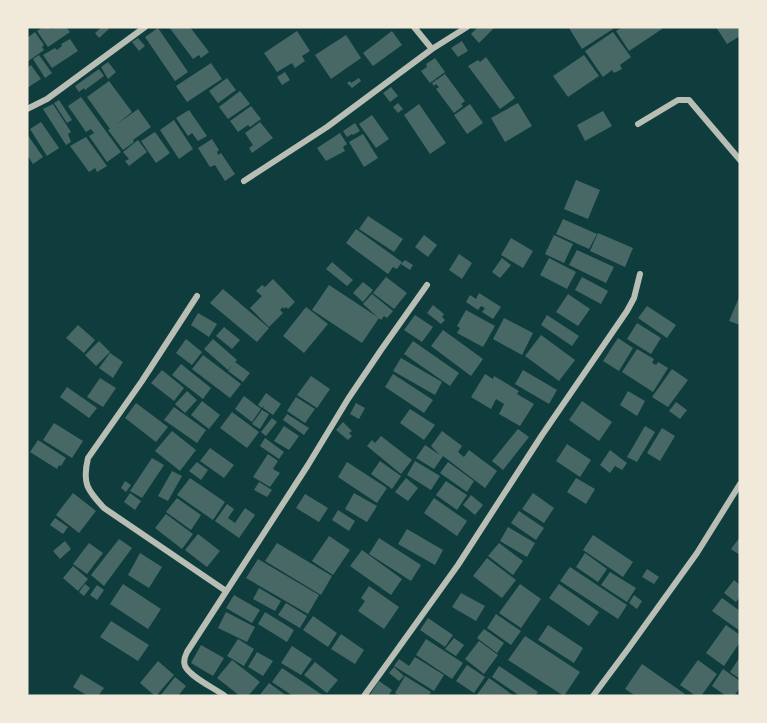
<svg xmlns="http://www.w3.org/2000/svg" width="767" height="723" viewBox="0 0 767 723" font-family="Manrope,sans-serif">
<rect width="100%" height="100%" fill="#0f3d3e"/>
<path fill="#486865" d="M43 27H49L51 29 54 27H66L70 32 48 47 37 31Z
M102 27H107L109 29 99 38 95 33Z
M169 27H190L209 52 201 58 199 55 193 59Z
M478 27 479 28 495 27 479 43 471 34Z
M570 27H611L613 29 582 49 569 28Z
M623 27H661L662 29 629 51 616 31Z
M716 27H740V36L727 44Z
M158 28 188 72 175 81 145 37Z
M297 31 310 51 302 56 305 61 295 68 292 63 277 72 264 53Z
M392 31 402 45 373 66 363 53Z
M35 32 44 45 42 47 44 50 27 62V38Z
M613 32 631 57 620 65 622 69 614 73 612 70 603 77 585 51Z
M346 35 361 58 331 79 315 55Z
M138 38 145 46 139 51 132 42Z
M70 39 78 51 52 68 43 55 55 48 57 50 62 46 61 44Z
M462 41 468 51 458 57 451 48Z
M39 55 52 73 45 78 33 59Z
M584 55 599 76 568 97 553 76Z
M486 57 515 98 500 109 468 66 478 60 480 62Z
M435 58 445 72 430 83 421 71 427 67 426 64Z
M108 62 116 72 108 79 101 67Z
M211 63 222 79 187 102 176 86Z
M31 65 41 79 27 88V68Z
M99 69 104 76 85 90 84 88 79 92 75 86Z
M285 72 290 80 282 85 277 77Z
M445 74 465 101 461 104 463 106 454 113 436 89 439 87 436 84 434 86 432 83Z
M227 78 236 90 218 103 209 91Z
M359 78 361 81 352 88 347 83 350 81 351 83Z
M109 81 132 112 116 125 138 109 151 127 133 140 134 142 123 150 108 130 110 129 87 97Z
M391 87 398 96 390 102 383 93Z
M240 91 250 104 228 119 219 107Z
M81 97 121 152 107 162 89 136 94 133 91 129 86 132 68 106Z
M59 100 72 120 67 123 54 103Z
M398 103 403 109 398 113 393 107Z
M518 103 532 126 505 142 491 118Z
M53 104 71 132 68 134 71 142 66 145 43 109Z
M419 104 446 143 430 154 404 115Z
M470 104 483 123 467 134 454 115Z
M251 106 261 119 250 127 248 125 238 132 230 121Z
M189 110 207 136 198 141 192 133 188 136 176 118Z
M603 111 612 126 585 141 577 125Z
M372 115 389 139 376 148 359 124Z
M174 120 193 149 179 159 160 130Z
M41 122 59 148 47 156 30 129Z
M260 122 273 138 252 153 249 148 253 145 245 133Z
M355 123 360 131 353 135 352 134 347 137 343 131Z
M155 132 170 153 156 163 141 141Z
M340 133 347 144 343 147 345 151 326 161 317 148Z
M27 134 43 157 33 164 27 155Z
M363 134 378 158 364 167 349 142Z
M86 137 107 166 97 172 95 168 89 172 70 146Z
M212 139 219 150 217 152 218 155 221 153 235 174 225 181 215 165 210 167 198 148Z
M138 140 147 152 129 166 125 161 129 159 123 152Z
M576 180 600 190 588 219 564 209Z
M368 216 403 239 394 252 359 229Z
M563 219 597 234 589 249 556 234Z
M356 229 402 262 397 269 393 267 388 274 346 243Z
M598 233 633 248 625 267 590 251Z
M424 235 437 245 428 257 415 247Z
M554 235 573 244 564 263 545 254Z
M511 238 533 251 523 268 501 255Z
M577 250 614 267 606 283 569 265Z
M459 254 472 263 462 279 449 270Z
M502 258 511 265 500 278 492 272Z
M549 258 576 272 567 289 540 275Z
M405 260 413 265 410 270 401 264Z
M332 262 353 280 347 286 326 269Z
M386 277 407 293 394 309 373 293Z
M582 277 608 291 601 304 575 290Z
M273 279 295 302 288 309 286 307 284 309 283 307 280 310 283 313 269 327 250 308 262 296 256 291 262 285 265 287Z
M363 282 373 290 363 302 353 293Z
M329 285 379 318 362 343 312 310Z
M223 289 269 328 257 342 210 303Z
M479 293 501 307 493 319 482 312 485 308 481 306 478 310 466 302 470 295 476 299Z
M372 294 393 311 387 318 384 316 381 320 363 304Z
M568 294 590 309 578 326 556 312Z
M740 295V325L729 321Z
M433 305 444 314 442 317 445 320 441 324 427 313Z
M647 306 676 325 667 338 638 318Z
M306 307 328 324 304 353 283 336Z
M466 310 495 326 483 347 457 333 460 328 457 326Z
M198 313 217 324 209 337 191 325Z
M415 315 433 327 422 342 404 330Z
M547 315 579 336 572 346 541 325Z
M504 318 533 333 522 355 493 339Z
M637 323 661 338 651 354 627 339Z
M78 325 95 340 84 353 66 338Z
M224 327 240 340 232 349 216 336Z
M443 330 483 359 471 376 431 346Z
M541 335 575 360 559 381 525 356Z
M618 338 633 348 619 371 603 361Z
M186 339 202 352 192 365 176 353Z
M213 339 237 360 228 370 204 349Z
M99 341 110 352 96 366 85 355Z
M413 341 459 373 450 386 404 354Z
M637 349 654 359 652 363 656 365 658 362 668 368 653 392 622 372Z
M110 353 123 362 113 378 99 368Z
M203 355 241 384 230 398 192 369Z
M401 358 442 382 435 395 393 371Z
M235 362 250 373 243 382 228 371Z
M181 364 211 388 203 399 172 375Z
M672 369 688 380 668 407 652 397Z
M162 370 184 388 174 401 151 383Z
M523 370 557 390 549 404 515 384Z
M393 374 433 400 424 413 385 387Z
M485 374 493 379 494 376 519 391 517 394 534 404 520 426 499 414 504 404 496 399 491 409 471 397Z
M311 376 330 389 317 408 297 395Z
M100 378 116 388 103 407 87 397Z
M67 387 97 408 89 418 60 397Z
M187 391 197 400 185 413 175 404Z
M628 391 645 401 637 416 620 405Z
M266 393 281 404 273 415 263 408 265 405 262 408 258 405Z
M244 396 261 409 252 422 235 409Z
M296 397 315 409 305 423 287 411Z
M202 401 220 415 209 429 191 415Z
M582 401 612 422 599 441 569 420Z
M676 402 687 410 680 419 669 411Z
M136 403 168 427 156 442 125 418Z
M356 403 365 408 359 419 350 414Z
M174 407 206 430 197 443 164 420Z
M410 409 435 425 424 440 400 423Z
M262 410 269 414 260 429 252 424Z
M232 412 259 432 247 448 220 428Z
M287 414 309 428 304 435 283 420Z
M272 418 277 422 266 436 261 432Z
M343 422 352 431 349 433 352 436 348 440 336 430Z
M54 423 83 441 72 458 43 440Z
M284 426 299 436 289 450 274 441Z
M645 426 655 432 637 462 627 457Z
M662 428 675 436 660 461 647 453Z
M518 429 529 437 503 470 492 461Z
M172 431 196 450 180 471 155 451Z
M442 431 462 446 458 452 464 457 469 450 497 471 485 488 443 456 434 469 416 458 425 445 440 455 431 446Z
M381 436 412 460 401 474 367 446 372 440 375 443Z
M265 438 284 452 279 459 260 446Z
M38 440 66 458 61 466 59 465 57 469 30 452Z
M567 444 591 460 580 477 556 461Z
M210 448 234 465 224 478 200 461Z
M610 450 627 463 622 470 615 466 610 473 600 465Z
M268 454 278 461 273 469 280 473 270 487 253 477Z
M152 458 164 465 142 498 130 491Z
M380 461 401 476 392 489 371 474Z
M415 461 440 476 431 490 407 475Z
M197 462 208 470 201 480 189 471Z
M347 462 387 488 377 503 338 477Z
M448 462 474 481 467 492 440 473Z
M172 471 182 476 168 501 158 496Z
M190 478 225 502 213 520 177 495Z
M406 478 418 488 408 501 395 492Z
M576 478 595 489 586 504 567 492Z
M125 481 131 485 126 492 121 488Z
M446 481 467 495 457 510 436 495Z
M259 482 272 490 267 497 254 490Z
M73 493 96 511 79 533 56 515Z
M130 493 141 501 135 510 124 502Z
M354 493 377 506 367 522 345 509Z
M533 493 554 508 544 523 522 509Z
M305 494 328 508 319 522 296 508Z
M471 495 483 505 475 515 463 505Z
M177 498 201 515 191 530 166 512Z
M434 498 467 521 457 536 424 513Z
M227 504 234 509 228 518 235 523 245 508 255 515 239 538 215 521Z
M338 510 355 521 349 531 332 520Z
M519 511 544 528 536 540 511 523Z
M166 514 193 534 182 549 155 528Z
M55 518 68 527 63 534 50 525Z
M508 527 535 543 527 557 500 541Z
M407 529 443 550 435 565 398 544Z
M198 534 220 551 207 567 185 550Z
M593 535 633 562 623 577 583 550Z
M329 536 350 550 333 575 312 561Z
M740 537V555L731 549Z
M379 538 421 565 411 581 369 554Z
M119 539 132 548 104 586 91 575Z
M65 541 71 549 60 559 53 551Z
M89 543 103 553 87 574 73 564Z
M277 543 332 576 321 595 265 561Z
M499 543 523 561 513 575 488 556Z
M362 550 402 579 391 595 350 566Z
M140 553 162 567 149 588 128 575Z
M585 553 607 569 598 582 576 567Z
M487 558 516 580 502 598 473 576Z
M258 559 319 595 308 614 246 578Z
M73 566 88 579 78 591 63 578Z
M570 567 627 605 618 619 560 581Z
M647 569 659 577 654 584 642 577Z
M610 572 636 588 627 602 601 585Z
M734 580 740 585V597L736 602 724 593Z
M85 584 90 588 84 596 79 592Z
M123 584 161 609 148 629 110 604Z
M520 584 541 599 521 628 499 613Z
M559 584 599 612 589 626 549 598Z
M97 585 104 590 97 600 90 595Z
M369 586 399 607 384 629 358 611 365 601 361 598Z
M259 588 281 601 275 611 253 599Z
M461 593 485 606 476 621 452 607Z
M234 595 260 610 252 623 226 608Z
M634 595 642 601 637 609 629 603Z
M722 598 740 611V631L712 611Z
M286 603 307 616 300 628 278 615Z
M226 612 255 627 247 642 218 628Z
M265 612 294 630 287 642 258 624Z
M496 614 521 631 511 645 487 628Z
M313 616 337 633 328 647 303 630Z
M428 618 453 635 445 647 420 630Z
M111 621 149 645 138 661 100 637Z
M548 625 583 648 574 663 538 640Z
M726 625 740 635V642L724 666 706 653Z
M484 629 504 643 497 653 477 638Z
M341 634 364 650 355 664 331 649Z
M525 636 580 672 564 696 508 660Z
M454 638 464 645 456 656 445 649Z
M238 639 254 649 244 666 227 656Z
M426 639 463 663 452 679 416 655Z
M479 641 498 655 484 674 465 659Z
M201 645 224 658 213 676 191 663Z
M292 646 312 659 301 675 281 663Z
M257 652 273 661 263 676 248 667Z
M415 657 444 675 434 691 394 666 399 659 409 666Z
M740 657V679L730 672Z
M232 660 260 682 248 696H240L217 678Z
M698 660 717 674 701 696H696L680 685Z
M158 661 174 675 156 696H155L140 683Z
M315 662 338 680 327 693 304 675Z
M642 664 685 694 683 696H636L625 689Z
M467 665 485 677 474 693 456 681Z
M499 666 538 692 535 696H520L492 677Z
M394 667 404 676 399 681 389 673Z
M282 668 324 696H293L272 682Z
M723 669 740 681V688L734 696H726L712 686Z
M81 674 104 688 98 696H88L73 687Z
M405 676 431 692 428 696H400L395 693Z
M175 677 186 686 178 696H160Z
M489 678 514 696H476Z
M379 681 392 690 388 696H369Z
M269 683 287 696H259Z"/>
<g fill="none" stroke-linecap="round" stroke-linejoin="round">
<path stroke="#b8beb3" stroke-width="6" d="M414 27 432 49
M27 109 47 99 145 27
M638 124 678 100H689L740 160
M244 181 327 127 432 49 467 27
M197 296 142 381 88 458C82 483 87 490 104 508L226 591
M225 696C216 689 190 677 185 666 183 661 185 656 187 652L308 465 348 399 381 350 427 285
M364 696 458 565 542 435 627 311 634 298 640 274
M593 696 628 649 697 553 740 484"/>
</g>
<rect width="767" height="723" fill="none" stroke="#f1e9da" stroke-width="57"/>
</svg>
